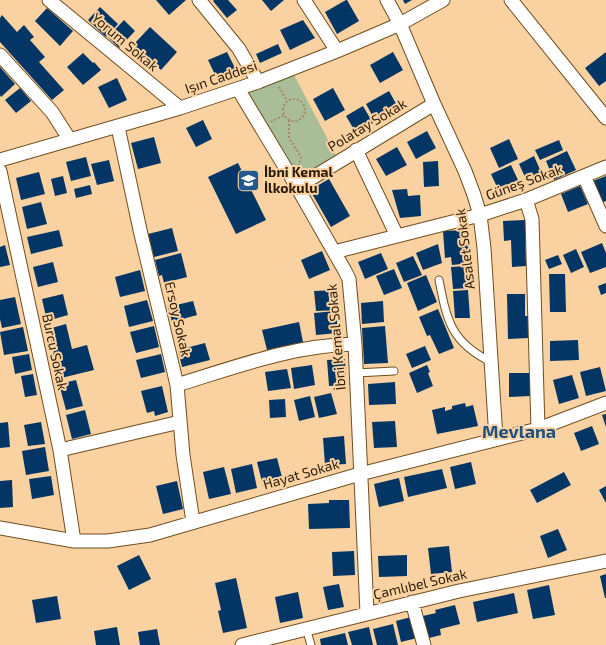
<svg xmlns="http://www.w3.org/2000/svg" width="606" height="645" viewBox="0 0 606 645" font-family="'Exo 2',sans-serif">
<rect width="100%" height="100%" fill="#fad2a1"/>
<path fill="#a9be98" d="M291 69 339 161 297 187 238 89Z"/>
<path fill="#033664" d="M156 0H186L169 15Z
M214 0H228L237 10 227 18 213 1Z
M262 0H284L271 11Z
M346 0H347L359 21 337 34 325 12Z
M403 0H412L405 4Z
M100 7 118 24 106 37 88 20Z
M47 8 73 31 60 46 35 21Z
M2 15 17 32 24 25 34 37 30 40 45 57 39 62 64 90 52 100 0 42V18Z
M124 20 135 31 119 48 108 37Z
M303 20 315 38 290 50 280 30Z
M150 27 177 52 161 70 133 45Z
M278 44 282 53 260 63 256 54Z
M227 52 237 72 218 81 208 60Z
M393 52 403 70 380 83 370 65Z
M606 52V81L599 86 585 68Z
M83 53 93 63 94 62 101 70 83 85 67 67Z
M0 67 15 84 1 97 0 95Z
M117 78 127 100 109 108 98 87Z
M20 88 31 101 16 113 5 100Z
M333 88 345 110 325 121 313 99Z
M389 91 399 109 376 122 366 104Z
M363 106 373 123 356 133 346 116Z
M203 120 212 139 196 147 186 128Z
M427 131 436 148 416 159 407 142Z
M154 137 161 163 138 169 131 143Z
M509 139 518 159 499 168 490 148Z
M559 140 563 150 540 160 535 150Z
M397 147 407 165 386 176 376 159Z
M567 151 576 170 554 180 546 161Z
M534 156 541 172 526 179 519 164Z
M86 157 91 176 71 181 66 162Z
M109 160 114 181 97 185 91 164Z
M438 161 439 186 424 187 423 162Z
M238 163 266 220 236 234 208 177Z
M511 165 518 180 498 189 491 174Z
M39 172 45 194 21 200 16 178Z
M63 176 67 193 55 196 51 179Z
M606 176V201L603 202 593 181Z
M329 179 350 216 331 227 310 190Z
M90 185 92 194 76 198 74 189Z
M580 186 588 204 568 212 561 194Z
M407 189 408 196 420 195 421 216 400 218 392 190Z
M41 202 47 224 27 229 22 207Z
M525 220 526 266 512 267 511 240 504 241 503 221Z
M172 228 178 251 154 257 148 234Z
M59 230 63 246 31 254 27 237Z
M467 230 470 263 452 265 451 257 445 258 443 231Z
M602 243 606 253V267L590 273 581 252Z
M438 244 442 263 423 270 416 253Z
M5 245 10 265 0 267V247Z
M576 249 584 267 571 273 563 255Z
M322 251 330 270 309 279 301 260Z
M181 253 187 277 164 283 162 275 159 276 155 260Z
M381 253 388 269 365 279 358 262Z
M558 255 562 264 549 269 545 260Z
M413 256 422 275 404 282 396 263Z
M53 262 58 282 38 287 33 267Z
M468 266 469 288 453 289 451 267Z
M394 269 402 288 384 295 376 276Z
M140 270 145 291 120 297 115 277Z
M549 274H565L566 312H550Z
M426 275 437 302 418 311 407 283Z
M606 283V293L601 295 598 286Z
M336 290 338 310 316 311 314 291Z
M468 290 470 318H455L453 291Z
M63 294 68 315 47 321 42 299Z
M507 294H525V316H529V338L508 339Z
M15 297 21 324 2 328 0 319V300Z
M147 300 153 321 129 327 124 306Z
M193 301 197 315 172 322 168 307Z
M383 301 384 322 362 324 361 303Z
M438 309 454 348 439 354 430 335 427 336 419 317Z
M336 311 338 333 316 335 314 313Z
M299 322 303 342 267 350 262 330Z
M66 324 72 349 87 345 94 370 57 379 51 354 54 353 48 329Z
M154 326 159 347 136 353 130 332Z
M385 326 388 363 364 364 362 328Z
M23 327 28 351 4 355 0 332Z
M578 340 579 360 550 361V341Z
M205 343 210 360 182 367 178 350Z
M425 346 431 360 412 368 406 354Z
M29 354 32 370 15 374 12 357Z
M161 354 165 372 141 378 136 360Z
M345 359 346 385 329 386 327 360Z
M312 365 315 385 294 389 291 368Z
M427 365 430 372 428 373 433 386 417 393 409 373Z
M600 367 606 391 586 396 580 372Z
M287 369 291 388 268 391 265 372Z
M509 373H530L531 396 509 397Z
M33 374 37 395 25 397 21 376Z
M572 375 579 398 559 404 553 380Z
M76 380 83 406 66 410 59 384Z
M395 382 396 404 369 405 368 384Z
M162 386 168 412 155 416 154 411 147 413 141 391Z
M331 393 337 414 319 418 314 397Z
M310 396 315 417 299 421 294 400Z
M285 399 286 417 270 418 269 400Z
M465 403 466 407 473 405 478 426 437 434 432 410 445 407V411L452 409V406Z
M85 410 91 434 72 439 66 415Z
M606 414V427L602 415Z
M395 421 397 447 374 448 372 422Z
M8 422 10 447 0 448V423Z
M41 422 45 444 28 446 24 425Z
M592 426 599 444 581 451 574 433Z
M344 436 346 464 325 465 323 438Z
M45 447 49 471 26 475 22 451Z
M277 458 283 481 263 486 257 462Z
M471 462 476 484 455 489 450 467Z
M252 464 257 488 236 493 231 469Z
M224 467 231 494 209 499 203 472Z
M442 469 447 488 408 497 404 477Z
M564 472 571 485 537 503 530 490Z
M51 476 54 495 32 499 29 479Z
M399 478 404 501 379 507 374 484Z
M12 480 13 507 0 508V481Z
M177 481 183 509 163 514 156 486Z
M606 486V503L599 490Z
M329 500H349L350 528 309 529 308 504 329 503Z
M558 529 567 550 548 558 540 536Z
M449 546 452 572 431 574 428 548Z
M354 551 355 575 333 576 332 552Z
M139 555 151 579 129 590 117 566Z
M407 555V576L379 577 378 556Z
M606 574V598H605L600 576Z
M236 578 247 628 223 633 218 611 221 610 215 583Z
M339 584 344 607 328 610 323 587Z
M549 585 555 615 533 619 527 590Z
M298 592 303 618 280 623 275 597Z
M514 593 518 613 477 622 473 602Z
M57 596 61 619 36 623 32 600Z
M455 605 460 624 440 629 441 635 429 638 423 616 436 613 435 610Z
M411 617 417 638 401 642 396 621Z
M393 624 398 645H377L373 629Z
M117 627 120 645H96L94 631Z
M369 627 373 645H352L348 632Z
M157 629 160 645H140L138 632Z
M345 633 348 645H321L320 639Z"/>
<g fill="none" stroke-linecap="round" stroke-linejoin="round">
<defs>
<path id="lane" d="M439 280C447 321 451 342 491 362
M356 373 394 371
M306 628 311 645"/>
<path id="street" d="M49 0 180 108
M199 0 239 49 258 82
M304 0 337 51
M387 0 400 24 434 104 465 171 474 195 480 215 484 248 496 439
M511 0 606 118
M0 55 52 112 70 140
M238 89 297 187 345 271 349 279 355 344 367 613
M118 127 140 230 177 385 183 455 193 522
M356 150 397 236
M0 160 180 108 258 82 337 51 400 24 443 0
M0 171 60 450 74 541
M584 176 606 226
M297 187 434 104
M526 200 532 219 538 429
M334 252 480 215 526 200 606 167
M177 385C235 367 294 345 355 344
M60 450 180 422
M0 528 74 541H108L150 535 360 474 538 429 606 403
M412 602 424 645
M242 645 459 591 606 561"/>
</defs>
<use href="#lane" stroke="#704e1f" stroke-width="9"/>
<use href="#street" stroke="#704e1f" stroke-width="15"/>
<path stroke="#a58763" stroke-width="2" stroke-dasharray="2 2" stroke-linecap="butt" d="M279 87 287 101
M283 110a11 11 0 1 1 22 0a11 11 0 1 1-22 0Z
M289 120V138L301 157 299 165
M271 122 284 115"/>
<use href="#lane" stroke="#fff" stroke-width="7"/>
<use href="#street" stroke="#fff" stroke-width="13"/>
</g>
<defs>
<symbol id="school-square" viewBox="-11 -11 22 22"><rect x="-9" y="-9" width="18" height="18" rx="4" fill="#20588f" stroke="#fad2a1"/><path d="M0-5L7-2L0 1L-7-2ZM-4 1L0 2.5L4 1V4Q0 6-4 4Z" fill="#fff"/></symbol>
</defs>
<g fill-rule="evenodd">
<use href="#school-square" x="236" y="168" width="25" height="25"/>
</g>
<g text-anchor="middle" stroke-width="4" stroke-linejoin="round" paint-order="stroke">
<g font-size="14" fill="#2b1c09" stroke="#fad2a1">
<text transform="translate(125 42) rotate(40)" y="5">Yorum Sokak</text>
<text transform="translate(221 77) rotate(-19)" y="5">Işın Caddesi</text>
<text transform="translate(367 125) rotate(-31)" y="5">Polatay Sokak</text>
<text transform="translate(524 182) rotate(-20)" y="5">Güneş Sokak</text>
<text transform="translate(465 249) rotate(-97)" y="5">Asalet Sokak</text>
<text transform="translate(178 319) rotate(77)" y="5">Ersoy Sokak</text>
<text transform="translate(336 337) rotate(-95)" y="5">İbni Kemal Sokak</text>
<text transform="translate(55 352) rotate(78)" y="5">Burcu Sokak</text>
<text transform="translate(301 474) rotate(-16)" y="5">Hayat Sokak</text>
<text transform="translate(420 584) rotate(-13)" y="5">Çamlıbel Sokak</text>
</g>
<g font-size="14" font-weight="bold" fill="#2b1c09" stroke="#fad2a1" text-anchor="start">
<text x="264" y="177">İbni Kemal<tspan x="264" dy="16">İlkokulu</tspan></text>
</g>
<g font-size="18" font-weight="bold" fill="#1e5083" stroke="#fad2a1">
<text x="519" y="438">Mevlana</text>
</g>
</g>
</svg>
